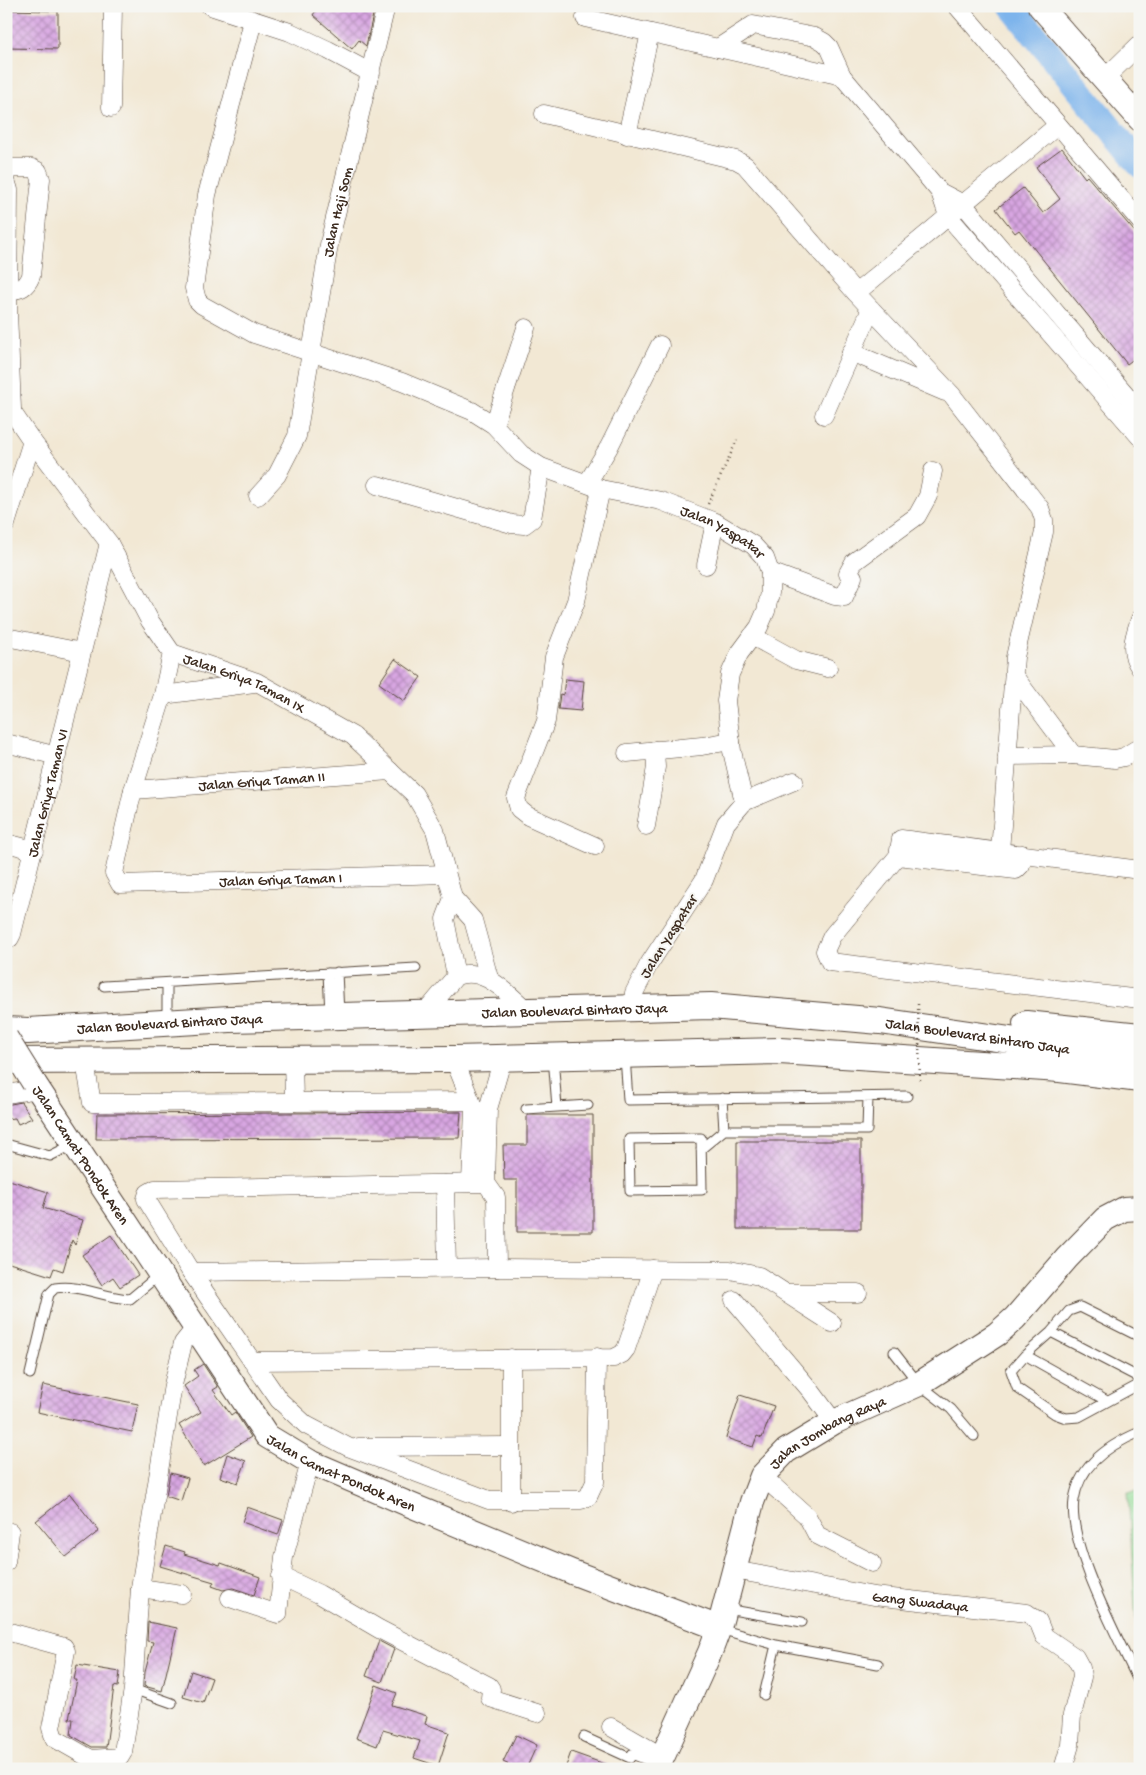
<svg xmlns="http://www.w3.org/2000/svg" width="1146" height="1775" viewBox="0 0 1146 1775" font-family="'Gochi Hand',sans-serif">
<defs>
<pattern id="building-cross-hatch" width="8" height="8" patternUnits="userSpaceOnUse" patternTransform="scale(1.25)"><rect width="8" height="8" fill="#d8a6e2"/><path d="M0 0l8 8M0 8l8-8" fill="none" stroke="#b087b7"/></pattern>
</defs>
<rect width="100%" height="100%" fill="#f6f6f2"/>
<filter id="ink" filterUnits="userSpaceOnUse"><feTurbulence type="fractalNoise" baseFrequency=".02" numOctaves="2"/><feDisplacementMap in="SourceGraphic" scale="10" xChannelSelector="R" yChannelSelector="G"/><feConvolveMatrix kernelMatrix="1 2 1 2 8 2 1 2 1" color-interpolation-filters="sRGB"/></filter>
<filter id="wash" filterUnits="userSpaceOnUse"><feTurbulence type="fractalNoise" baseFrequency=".0096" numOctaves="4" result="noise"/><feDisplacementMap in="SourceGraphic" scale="20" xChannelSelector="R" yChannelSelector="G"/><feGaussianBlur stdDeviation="1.12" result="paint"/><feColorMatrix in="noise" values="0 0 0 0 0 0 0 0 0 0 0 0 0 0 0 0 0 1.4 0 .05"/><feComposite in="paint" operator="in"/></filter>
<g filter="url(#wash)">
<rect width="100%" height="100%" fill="#f2e8d4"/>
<path fill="#92db95" stroke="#66825a" d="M1140 1491V1623H1136L1128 1492Z"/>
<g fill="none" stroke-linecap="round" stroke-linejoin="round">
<path stroke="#7db4ec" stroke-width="26" d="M1011 6 1140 165"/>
</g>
<g id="blocks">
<path fill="url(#building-cross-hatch)" d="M319 6H375L366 46 359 40 352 49 313 15Z
M6 10 58 11V49L6 48Z
M1062 148 1085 178 1087 176 1140 238V354L1127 364 1019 230 1015 233 996 209 1023 188 1043 213 1060 199 1036 167Z
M395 659 421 677 404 701 379 683Z
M565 679 584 681 581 711 558 709 560 694 563 695Z
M21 1102 32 1118 18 1124 15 1118 6 1119V1105Z
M461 1112 459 1138 96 1139 97 1114Z
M527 1115H593V1232H517V1180H504L503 1145H527Z
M737 1141H861V1229H737Z
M6 1179 48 1192 43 1208 83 1220 75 1245 72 1240 63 1271 54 1268 51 1276 6 1262Z
M111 1235 138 1275 120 1287 113 1277 102 1285 82 1255Z
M203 1364 218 1387 213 1390 231 1415 235 1412 251 1437 204 1466 179 1425 201 1412 184 1386 198 1376 194 1370Z
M43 1385 138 1404 132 1432 37 1412Z
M740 1395 774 1406 762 1438 757 1436 753 1447 726 1438Z
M227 1454 246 1461 238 1483 220 1477Z
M170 1473 188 1478 181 1501 166 1496Z
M70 1494 99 1531 66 1557 36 1521Z
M247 1507 283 1520 278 1535 242 1522Z
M166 1546 185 1552 184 1554 220 1565 221 1563 260 1577 254 1595 233 1588 223 1590 212 1586 214 1582 160 1566Z
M148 1622 177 1628 162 1691 144 1686 145 1672 153 1642 147 1641Z
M379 1641 394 1649 382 1682 366 1676Z
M77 1665 120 1672 118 1687 114 1686 106 1747H92L71 1735 73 1719H69L77 1680H74Z
M191 1671 212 1678 203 1703 183 1697Z
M376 1685 397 1693 392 1705 427 1716 425 1724 449 1732 438 1766 414 1758 420 1741 383 1730 377 1746 356 1738Z
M516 1735 537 1745 526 1769H518L503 1762Z
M571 1752 613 1767V1769H565Z"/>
</g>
</g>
<g filter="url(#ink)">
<use href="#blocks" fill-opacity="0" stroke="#564639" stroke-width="1"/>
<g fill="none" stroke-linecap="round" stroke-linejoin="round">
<defs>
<path id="service" d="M337 972 339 1014
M328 973 330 1013
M167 983V1021
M104 986 416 968
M625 1056 628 1100 907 1096
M553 1057 557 1107
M722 1098 724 1130H867L868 1097
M526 1109 588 1105
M701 1138 702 1190 630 1191 629 1139Z
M6 1144 50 1156 74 1144
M701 1149 724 1130
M1051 1332 1140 1378
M1140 1337 1080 1307 1069 1311 1051 1332 1025 1355 1011 1371 1017 1388 1055 1414 1066 1418 1079 1417 1140 1384
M894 1352 919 1384 951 1409 974 1436
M1025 1355 1107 1401
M30 1374 49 1294 55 1288C79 1284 105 1298 130 1299L160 1274
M1140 1432C1111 1444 1079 1465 1074 1500 1067 1546 1120 1641 1140 1685
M726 1609 802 1622
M720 1629 776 1645 878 1664
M133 1689 172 1703
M764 1695 776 1645
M584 1737 630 1758 632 1754 659 1765"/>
<g id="minor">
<path d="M210 6 290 32 328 50 371 73"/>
<path d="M957 6 1140 221"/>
<path d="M585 18 842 76 940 192 963 204 1140 411"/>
<path id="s1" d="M253 21 207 195 194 288 197 300 202 305 254 334 402 382 472 411 494 425 521 454 541 467 601 489 661 501 715 522 753 545 765 558 770 572V593L766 611 759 627 739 654 730 674 726 701 732 751 744 802 726 823 704 880 649 964 634 993 632 1007"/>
<path d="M718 48 753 25 815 37 824 42 829 47 842 76"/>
<path d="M1104 79 1140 44"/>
<path d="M111 108 113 6"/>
<path d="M544 114 736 160 745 165 856 293 952 395 1040 508 1044 520V532L1015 657 1000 851"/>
<path d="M627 135 650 33"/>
<path d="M6 168H32L38 171 41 179 31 276C26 288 21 289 9 291"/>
<path d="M6 180 9 190 8 312 12 409"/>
<path d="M940 192 948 216 1140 437"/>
<path d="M856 293 1058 125"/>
<path d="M851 352 945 392"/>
<path id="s2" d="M6 403 32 441 109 543 150 621 172 653 257 682 353 736 414 794 435 830 453 898 473 920 489 978"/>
<path d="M824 415 871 309"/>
<path d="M494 425 526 328"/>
<path d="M588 482 609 447 660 345"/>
<path d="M377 485 512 524 524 525 532 519 541 467"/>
<path id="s3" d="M258 496 277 475 297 436 330 239 386 6"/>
<path d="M6 524 32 441"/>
<path d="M706 565 715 522"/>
<path d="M770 572 835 596 844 597 853 577 848 573 854 562 917 516 928 496 933 471"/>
<path d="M1140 619C1134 637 1128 651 1140 668"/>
<path d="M752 636 796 660 828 668"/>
<path d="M6 637 82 652"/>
<path id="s4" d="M172 653 163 695 133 790 114 873 120 884 446 874"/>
<path d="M1014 676 1073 755"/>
<path d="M163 695 254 683"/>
<path d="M6 743 57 756"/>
<path d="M627 753 702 746 731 741"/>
<path d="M1007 756 1073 755 1115 759 1124 757 1140 747"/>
<path id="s5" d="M133 790 390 771"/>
<path d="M744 802 794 781"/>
<path d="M646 826 656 767 655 750"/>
<path d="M6 843 34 850"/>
<path d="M595 846 528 816 519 809 516 798 546 721 554 657 576 601 601 489"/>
<path d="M898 856 1016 870 1021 865 1022 854"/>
<path d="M1140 870 901 839 898 856 832 936 825 951 830 962 1140 999"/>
<path d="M453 898 445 919 456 976"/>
<path id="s6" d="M6 938H10L12 934 109 543"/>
<path d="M424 1014 456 976C485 965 508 995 529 1012"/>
<path d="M293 1058 294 1102"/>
<path d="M454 1059 474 1109 471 1182"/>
<path d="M85 1062 92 1103 471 1101"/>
<path d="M6 1094 38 1089"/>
<path d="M486 1183 155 1189 148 1193 146 1199 191 1272 279 1400 306 1425 348 1447 489 1500H581L588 1497 595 1482 597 1357"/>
<path d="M445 1184 447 1268"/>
<path d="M497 1268 496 1197 486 1183 488 1109 503 1058"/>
<path d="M191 1272 497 1268 730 1270 759 1276 832 1323"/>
<path d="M786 1293H858"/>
<path d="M734 1300 811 1391 834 1422"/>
<path d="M511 1358V1502"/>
<path d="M252 1361 614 1358 622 1354 626 1349 653 1269"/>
<path d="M358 1447 511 1446"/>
<path d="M762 1476 807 1516 817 1535 872 1563"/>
<path d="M6 1562 10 1532"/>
<path id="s7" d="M734 1570 874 1596 1027 1613 1038 1621 1044 1636 1075 1657 1081 1668 1082 1677 1072 1715 1070 1745 1063 1769"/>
<path d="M281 1576 319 1594 379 1629 489 1686 491 1689 490 1698 537 1713"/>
<path d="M140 1588 182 1594"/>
<path d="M230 1598 278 1614 284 1557 310 1462"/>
<path d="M6 1631 64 1647 66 1651 51 1728 54 1738 91 1759 120 1757 123 1752 133 1689 140 1588 173 1385 183 1343 195 1328"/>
<path d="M611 1727 663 1757"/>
</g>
<g id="secondary">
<path d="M1040 6 1140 119"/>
<path id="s8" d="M34 1083 267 1436 310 1462 408 1504 572 1572 719 1628"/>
<path id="s9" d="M657 1769 710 1652 719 1628 752 1502 762 1476 786 1451 834 1422 919 1384 997 1334 1015 1318 1067 1258 1105 1219 1124 1209 1140 1208"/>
</g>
<g id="primary">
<path d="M1026 1024 1140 1036"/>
<path id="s10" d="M6 1030 28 1031 230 1019 711 1006 880 1021 1140 1059"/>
<path d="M6 1061 454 1059 780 1051 1060 1069 1140 1079"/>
</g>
</defs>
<use href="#service" stroke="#564639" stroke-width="11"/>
<use href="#minor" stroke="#564639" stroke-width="19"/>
<use href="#secondary" stroke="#564639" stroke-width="26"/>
<use href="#primary" stroke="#564639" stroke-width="28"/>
<path stroke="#564639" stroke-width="2.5" stroke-dasharray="1 4" stroke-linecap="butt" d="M708 504 737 440"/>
<use href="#service" stroke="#fff" stroke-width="9"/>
<use href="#minor" stroke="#fff" stroke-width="18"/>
<use href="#secondary" stroke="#fff" stroke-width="24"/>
<use href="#primary" stroke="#fff" stroke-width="26"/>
<defs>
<path id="secondary-bridge" d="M6 1038 34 1083"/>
</defs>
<use href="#secondary-bridge" stroke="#564639" stroke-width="26" stroke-linecap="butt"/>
<path stroke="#564639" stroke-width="2.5" stroke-dasharray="1 4" stroke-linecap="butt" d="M918 1004 920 1081"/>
<use href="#secondary-bridge" stroke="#fff" stroke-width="24"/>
</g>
</g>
<g text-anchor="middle" stroke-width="4" stroke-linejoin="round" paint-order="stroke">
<g font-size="15" fill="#3b2a1e" stroke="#f6f6f2">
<text dy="5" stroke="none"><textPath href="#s3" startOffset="300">Jalan Haji Som</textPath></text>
<text dy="5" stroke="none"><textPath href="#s1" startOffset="868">Jalan Yaspatar</textPath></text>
<text dy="5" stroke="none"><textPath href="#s2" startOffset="379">Jalan Griya Taman IX</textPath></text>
<text dy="5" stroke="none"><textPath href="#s5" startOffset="129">Jalan Griya Taman II</textPath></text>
<text dy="5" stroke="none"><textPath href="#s6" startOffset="154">Jalan Griya Taman VI</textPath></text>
<text dy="5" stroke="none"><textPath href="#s4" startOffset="401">Jalan Griya Taman I</textPath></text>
<text transform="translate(668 936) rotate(-58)" y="5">Jalan Yaspatar</text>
<text dy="5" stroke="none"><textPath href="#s10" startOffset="569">Jalan Boulevard Bintaro Jaya</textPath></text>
<text dy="5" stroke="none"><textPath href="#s10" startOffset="164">Jalan Boulevard Bintaro Jaya</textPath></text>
<text dy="5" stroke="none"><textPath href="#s10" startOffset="974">Jalan Boulevard Bintaro Jaya</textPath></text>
<text dy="5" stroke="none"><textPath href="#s8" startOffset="86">Jalan Camat Pondok Aren</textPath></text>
<text dy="5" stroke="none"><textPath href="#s9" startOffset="392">Jalan Jombang Raya</textPath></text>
<text dy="5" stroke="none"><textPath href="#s8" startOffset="506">Jalan Camat Pondok Aren</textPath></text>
<text dy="5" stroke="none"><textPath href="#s7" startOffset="189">Gang Swadaya</textPath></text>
</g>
</g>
<rect width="1146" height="1775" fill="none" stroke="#f6f6f2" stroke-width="25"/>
</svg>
